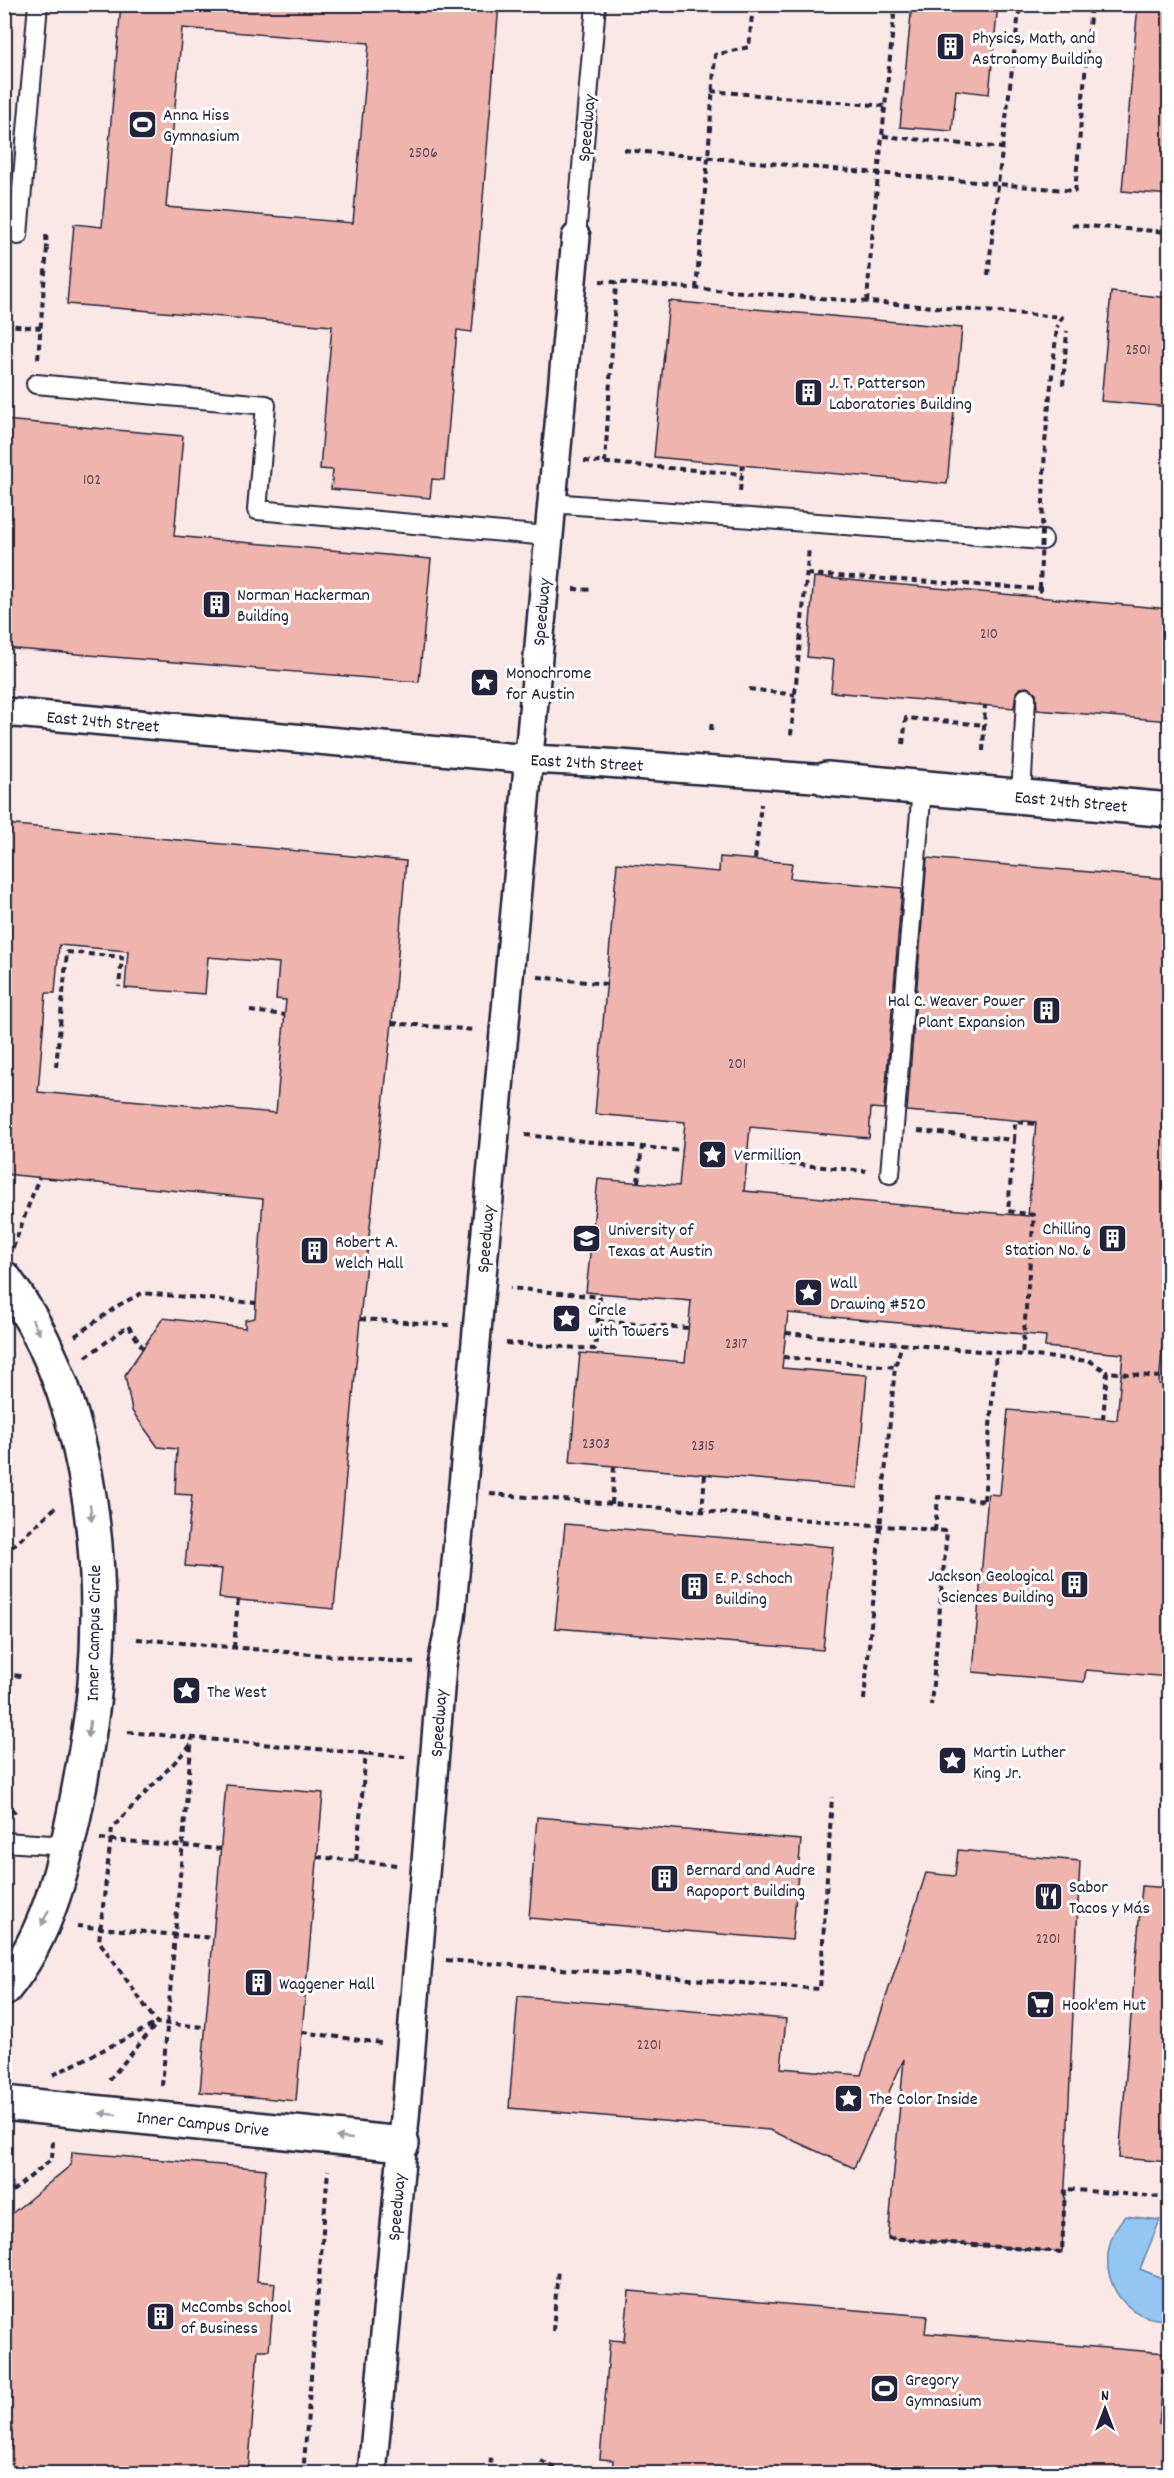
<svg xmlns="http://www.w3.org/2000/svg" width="1174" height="2478" viewBox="0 0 1174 2478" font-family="Dekko,sans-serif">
<rect width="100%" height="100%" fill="#fff"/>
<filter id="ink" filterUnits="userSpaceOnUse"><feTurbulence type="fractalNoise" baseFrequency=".0167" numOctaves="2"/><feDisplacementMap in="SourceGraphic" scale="12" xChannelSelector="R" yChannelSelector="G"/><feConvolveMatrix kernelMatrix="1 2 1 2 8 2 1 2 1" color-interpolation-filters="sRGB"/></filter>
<g filter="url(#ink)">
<path fill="#fae8e6" d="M5 5H1169V2473L5 2474Z"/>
<path fill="#93c6f0" stroke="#6684a8" stroke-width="1.5" d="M1125 2216 1160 2220 1140 2269 1169 2281V2320C1112 2322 1089 2256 1125 2216Z"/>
<path fill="#efb4ad" stroke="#22223b" stroke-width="1.5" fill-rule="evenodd" d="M121 4H499L472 332 457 330 444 480 432 479 430 498 331 489 333 470 320 469 332 326 67 304 74 224 102 227ZM182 28 369 43 353 223 166 207Z
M912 4H998L989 94 956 90 952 131 900 127Z
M1138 4H1170V195L1122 191Z
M1111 292 1170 298V407L1101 401Z
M669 301 962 328 947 484 654 457Z
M4 420 183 436 174 536 431 559 419 682 4 648Z
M814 577 1170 609V721L1037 710 1036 693 1027 687 1020 688 1016 692 1014 708 831 692 834 660 807 657Z
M4 824 406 861 392 1023 360 1319 334 1609 219 1598 222 1569 185 1566 192 1495 175 1494 177 1449 158 1447 132 1411 125 1375 163 1318 245 1328V1320L255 1318 263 1199 4 1174ZM59 945 128 951 125 988 205 994 208 957 279 963 276 999 286 1000 276 1113 38 1092 46 993H55Z
M720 857 792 863 790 878 902 888 884 1109 871 1108 869 1138 750 1127 744 1191 1028 1216 1036 1122 907 1111 927 858 1170 879V1261L1159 1384 1170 1385V1677L1086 1670 1084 1682 973 1672 988 1494 1000 1495 1008 1410 1117 1420 1123 1354 1045 1347 1046 1336 788 1313 782 1368 867 1375 857 1488 570 1462 580 1353 685 1362 691 1301 586 1292 598 1179 679 1186 685 1122 595 1114 617 863 719 872Z
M565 1524 833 1547 823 1650 555 1628Z
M226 1785 323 1793 296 2101 200 2092Z
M537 1817 801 1840 792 1940 529 1918Z
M958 1850 1080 1861 1062 2252 888 2238 904 2059 854 2168 770 2130 509 2108 518 1996 786 2019 781 2068 861 2075 926 1873 955 1876Z
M1142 1886 1170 1888V2162L1119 2158Z
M72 2152 266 2169 257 2281 275 2283 269 2350H258L248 2474H4V2220L71 2165Z
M629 2291 927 2316 925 2333 1166 2353 1159 2424 1170 2425V2474H612L613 2460 600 2459 610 2340 624 2341Z"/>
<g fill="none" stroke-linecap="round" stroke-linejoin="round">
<defs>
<path id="service" d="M18 235 38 4
M576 237 596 4
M36 384 266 405 257 510 548 536
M551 503 1043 540
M1021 797 1026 698
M890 1174 922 788
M4 1842 67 1846"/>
<path id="pedestrian" d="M4 712 529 759 592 762 827 779
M372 2474 407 2096 442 1665 451 1618 576 237"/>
<path id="minor" d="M827 779 1170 810
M4 1278C87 1386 106 1551 95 1683 92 1722 84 1761 77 1800 64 1866 48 1936 4 1989
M4 2103 402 2144"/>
</defs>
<use href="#service" stroke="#22223b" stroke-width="22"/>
<use href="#pedestrian" stroke="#22223b" stroke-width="32"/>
<use href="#minor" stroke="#22223b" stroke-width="38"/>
<path stroke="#22223b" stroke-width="4" stroke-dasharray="6 4.5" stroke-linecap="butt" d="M711 91 885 106
M883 136 1003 148
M624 150 998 184 1020 4
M1072 225 1168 232
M46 235 47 248
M988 275 998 184 1075 191 1091 4
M600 281 1062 317 1057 327
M696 289 708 158 715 55 749 47 753 4
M867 302C874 203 886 104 895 4
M4 325 41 328
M38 359 47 248H45
M1063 385 1067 331
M584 461 742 474
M605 463 616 283
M740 491 743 465
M807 574 1040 589V597
M573 589 593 590
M749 689 795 695
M711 730 712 721
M791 735 809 548
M903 744 906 718 985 725
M983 751 985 705
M755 859 761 804
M538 977 606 984
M250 1011 285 1015
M392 1023 475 1030
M56 1067 67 952 122 957 119 987
M918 1131 1014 1140 1008 1211 1034 1215 1022 1355
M525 1135 682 1151
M1014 1140 1015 1122 1036 1124
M747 1160 866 1171
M638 1182 642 1146
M13 1248 39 1177
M360 1319 449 1325
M598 1321 688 1328
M786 1333 902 1344
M75 1336 119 1305 142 1293 256 1303
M506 1343 595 1349 600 1297 510 1288
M86 1357 128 1326 143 1348
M783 1357 895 1367
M1103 1419 1107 1372 1170 1378
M490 1494 947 1531 931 1705
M984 1500 996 1353
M612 1504 614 1466
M702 1512 705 1474
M935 1531 938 1497 988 1501
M4 1554 57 1506
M137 1639 414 1663
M234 1648 238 1599
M4 1674 21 1676
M864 1700 895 1367 902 1344 1090 1361 1107 1372
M128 1732 405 1757
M191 1745 112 1828 99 1941 157 2023 206 2027
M4 1801 18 1816
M100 1839 221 1849
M317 1857 397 1865
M356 1860 366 1753
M77 1926 213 1938
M446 1960 820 1989 832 1797
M302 2032 381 2043
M53 2075 157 2023
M109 2080 155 2026
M162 2086 192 1736
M4 2198 52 2159 53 2140
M888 2238 1062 2252 1065 2189 1170 2198
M553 2331 558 2269
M541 2461 567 2474
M303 2474 328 2170
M490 2474 491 2456"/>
<use href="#service" stroke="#fff" stroke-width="18"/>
<use href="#pedestrian" stroke="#fff" stroke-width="27"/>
<use href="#minor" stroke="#fff" stroke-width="33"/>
<path stroke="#22223b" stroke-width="4" stroke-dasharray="6 4.5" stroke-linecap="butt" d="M1040 589 1045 443 1057 327"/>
</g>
<defs><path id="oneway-solid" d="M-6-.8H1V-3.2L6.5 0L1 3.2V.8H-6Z" transform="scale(1.5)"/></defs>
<g fill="#9c9ca7">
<use href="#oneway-solid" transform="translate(36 1327) rotate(62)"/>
<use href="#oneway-solid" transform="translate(91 1513) rotate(84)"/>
<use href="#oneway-solid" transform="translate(89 1729) rotate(98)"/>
<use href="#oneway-solid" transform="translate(45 1918) rotate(115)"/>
<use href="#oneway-solid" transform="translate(108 2114) rotate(-174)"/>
<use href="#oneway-solid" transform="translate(344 2138) rotate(-174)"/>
</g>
</g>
<defs>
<symbol id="building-square" viewBox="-11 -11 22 22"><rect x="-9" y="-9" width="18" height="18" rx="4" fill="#22223b" stroke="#fff"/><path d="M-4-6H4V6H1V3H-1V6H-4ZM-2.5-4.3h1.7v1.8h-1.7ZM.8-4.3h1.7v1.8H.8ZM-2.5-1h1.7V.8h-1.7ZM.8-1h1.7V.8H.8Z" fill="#fff"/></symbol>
<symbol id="stadium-square" viewBox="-11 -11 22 22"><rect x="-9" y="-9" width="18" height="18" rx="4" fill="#22223b" stroke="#fff"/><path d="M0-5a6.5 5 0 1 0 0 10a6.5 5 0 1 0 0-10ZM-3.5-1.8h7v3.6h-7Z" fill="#fff"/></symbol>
<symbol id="sight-square" viewBox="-11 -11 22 22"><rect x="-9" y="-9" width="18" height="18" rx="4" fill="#22223b" stroke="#fff"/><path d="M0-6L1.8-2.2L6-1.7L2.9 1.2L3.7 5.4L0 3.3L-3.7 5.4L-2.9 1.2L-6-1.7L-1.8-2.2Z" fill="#fff"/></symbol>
<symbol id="university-square" viewBox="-11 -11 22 22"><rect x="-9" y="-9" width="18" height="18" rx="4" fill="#22223b" stroke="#fff"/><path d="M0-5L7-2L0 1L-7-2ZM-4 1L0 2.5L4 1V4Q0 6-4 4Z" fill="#fff"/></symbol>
<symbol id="restaurant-square" viewBox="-11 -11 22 22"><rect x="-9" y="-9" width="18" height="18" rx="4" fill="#22223b" stroke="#fff"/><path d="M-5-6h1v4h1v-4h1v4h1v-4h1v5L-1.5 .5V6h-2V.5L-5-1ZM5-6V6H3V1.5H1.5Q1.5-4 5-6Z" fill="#fff"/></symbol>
<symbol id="supermarket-square" viewBox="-11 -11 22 22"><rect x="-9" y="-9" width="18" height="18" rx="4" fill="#22223b" stroke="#fff"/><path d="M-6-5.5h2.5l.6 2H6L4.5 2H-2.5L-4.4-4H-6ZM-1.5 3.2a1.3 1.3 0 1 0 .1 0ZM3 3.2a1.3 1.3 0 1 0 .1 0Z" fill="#fff"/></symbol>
</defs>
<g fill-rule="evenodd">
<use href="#building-square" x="934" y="30" width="33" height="33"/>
<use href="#stadium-square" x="126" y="108" width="33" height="33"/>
<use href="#building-square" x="792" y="376" width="33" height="33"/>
<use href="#building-square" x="200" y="588" width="33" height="33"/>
<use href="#sight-square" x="468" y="666" width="33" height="33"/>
<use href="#building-square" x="1030" y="994" width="33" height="33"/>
<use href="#sight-square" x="696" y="1138" width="33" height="33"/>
<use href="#building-square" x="1096" y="1222" width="33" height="33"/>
<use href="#university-square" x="570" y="1222" width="33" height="33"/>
<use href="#building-square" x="298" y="1234" width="33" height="33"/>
<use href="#sight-square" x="792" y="1276" width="33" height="33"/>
<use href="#sight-square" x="550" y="1302" width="33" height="33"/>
<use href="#building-square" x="1058" y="1568" width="33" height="33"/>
<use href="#building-square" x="678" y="1570" width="33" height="33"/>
<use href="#sight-square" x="170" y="1674" width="33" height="33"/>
<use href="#sight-square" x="936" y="1744" width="33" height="33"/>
<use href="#building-square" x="648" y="1862" width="33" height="33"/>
<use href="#restaurant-square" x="1032" y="1880" width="33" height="33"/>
<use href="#building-square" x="242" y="1966" width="33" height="33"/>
<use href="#supermarket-square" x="1024" y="1988" width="33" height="33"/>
<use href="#sight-square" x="832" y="2082" width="33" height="33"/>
<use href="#building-square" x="144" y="2300" width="33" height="33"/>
<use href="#stadium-square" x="868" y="2372" width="33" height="33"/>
</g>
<g text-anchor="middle" stroke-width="6" stroke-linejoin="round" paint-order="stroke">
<g font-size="15" fill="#554658">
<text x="423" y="157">2506</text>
<text x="1138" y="354">2501</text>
<text x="92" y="484">102</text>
<text x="989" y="638">210</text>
<text x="737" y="1068">201</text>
<text x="736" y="1348">2317</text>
<text x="596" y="1448">2303</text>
<text x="703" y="1450">2315</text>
<text x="1048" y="1943">2201</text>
<text x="649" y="2049">2201</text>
</g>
<g font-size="18" fill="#22223b" stroke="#fff" text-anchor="start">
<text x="972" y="43">Physics, Math, and<tspan x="972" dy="21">Astronomy Building</tspan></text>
<text x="163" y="120">Anna Hiss<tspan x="163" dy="21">Gymnasium</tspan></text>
<text x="829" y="388">J. T. Patterson<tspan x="829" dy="21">Laboratories Building</tspan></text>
<text x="237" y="600">Norman Hackerman<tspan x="237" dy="21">Building</tspan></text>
<text x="506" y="678">Monochrome<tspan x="506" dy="21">for Austin</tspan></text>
<text x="1025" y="1006" text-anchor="end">Hal C. Weaver Power<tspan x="1025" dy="21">Plant Expansion</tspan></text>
<text x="734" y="1160">Vermillion</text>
<text x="1091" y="1234" text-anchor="end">Chilling<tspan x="1091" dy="21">Station No. 6</tspan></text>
<text x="608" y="1235">University of<tspan x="608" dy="21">Texas at Austin</tspan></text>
<text x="335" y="1247">Robert A.<tspan x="335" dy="21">Welch Hall</tspan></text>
<text x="830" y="1288">Wall<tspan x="830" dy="21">Drawing #520</tspan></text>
<text x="588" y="1315">Circle<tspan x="588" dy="21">with Towers</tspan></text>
<text x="1054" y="1581" text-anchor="end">Jackson Geological<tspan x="1054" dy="21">Sciences Building</tspan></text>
<text x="715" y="1583">E. P. Schoch<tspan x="715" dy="21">Building</tspan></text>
<text x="207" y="1697">The West</text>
<text x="973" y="1757">Martin Luther<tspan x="973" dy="21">King Jr.</tspan></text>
<text x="686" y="1875">Bernard and Audre<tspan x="686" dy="21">Rapoport Building</tspan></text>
<text x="1069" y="1892">Sabor<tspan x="1069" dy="21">Tacos y Más</tspan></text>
<text x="279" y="1989">Waggener Hall</text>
<text x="1062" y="2010">Hook'em Hut</text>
<text x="869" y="2104">The Color Inside</text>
<text x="181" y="2312">McCombs School<tspan x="181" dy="21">of Business</tspan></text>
<text x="905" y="2385">Gregory<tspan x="905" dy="21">Gymnasium</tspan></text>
</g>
<g font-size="18" fill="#22223b" stroke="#fff">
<text transform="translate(586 128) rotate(-85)" y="6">Speedway</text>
<text transform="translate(541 612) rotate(-85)" y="6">Speedway</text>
<text transform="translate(103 721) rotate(5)" y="6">East 24th Street</text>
<text transform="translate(587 762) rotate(3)" y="6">East 24th Street</text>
<text transform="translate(1071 801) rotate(5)" y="6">East 24th Street</text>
<text transform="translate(485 1239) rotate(-85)" y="6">Speedway</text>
<text transform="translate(93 1633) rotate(-89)" y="6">Inner Campus Circle</text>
<text transform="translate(438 1723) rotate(-86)" y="6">Speedway</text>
<text transform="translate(203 2123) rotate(6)" y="6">Inner Campus Drive</text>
<text transform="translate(396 2207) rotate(-85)" y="6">Speedway</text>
</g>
</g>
<rect width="1174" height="2478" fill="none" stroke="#fff" stroke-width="24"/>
<rect x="12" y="12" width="1150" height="2454" fill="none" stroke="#22223b" stroke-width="2" filter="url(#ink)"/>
<g transform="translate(1105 2409)" stroke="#ffffff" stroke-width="4.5" paint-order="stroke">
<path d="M0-4.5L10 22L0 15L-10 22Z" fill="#22223b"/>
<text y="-9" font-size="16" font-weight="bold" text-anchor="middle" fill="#22223b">N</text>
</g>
</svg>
